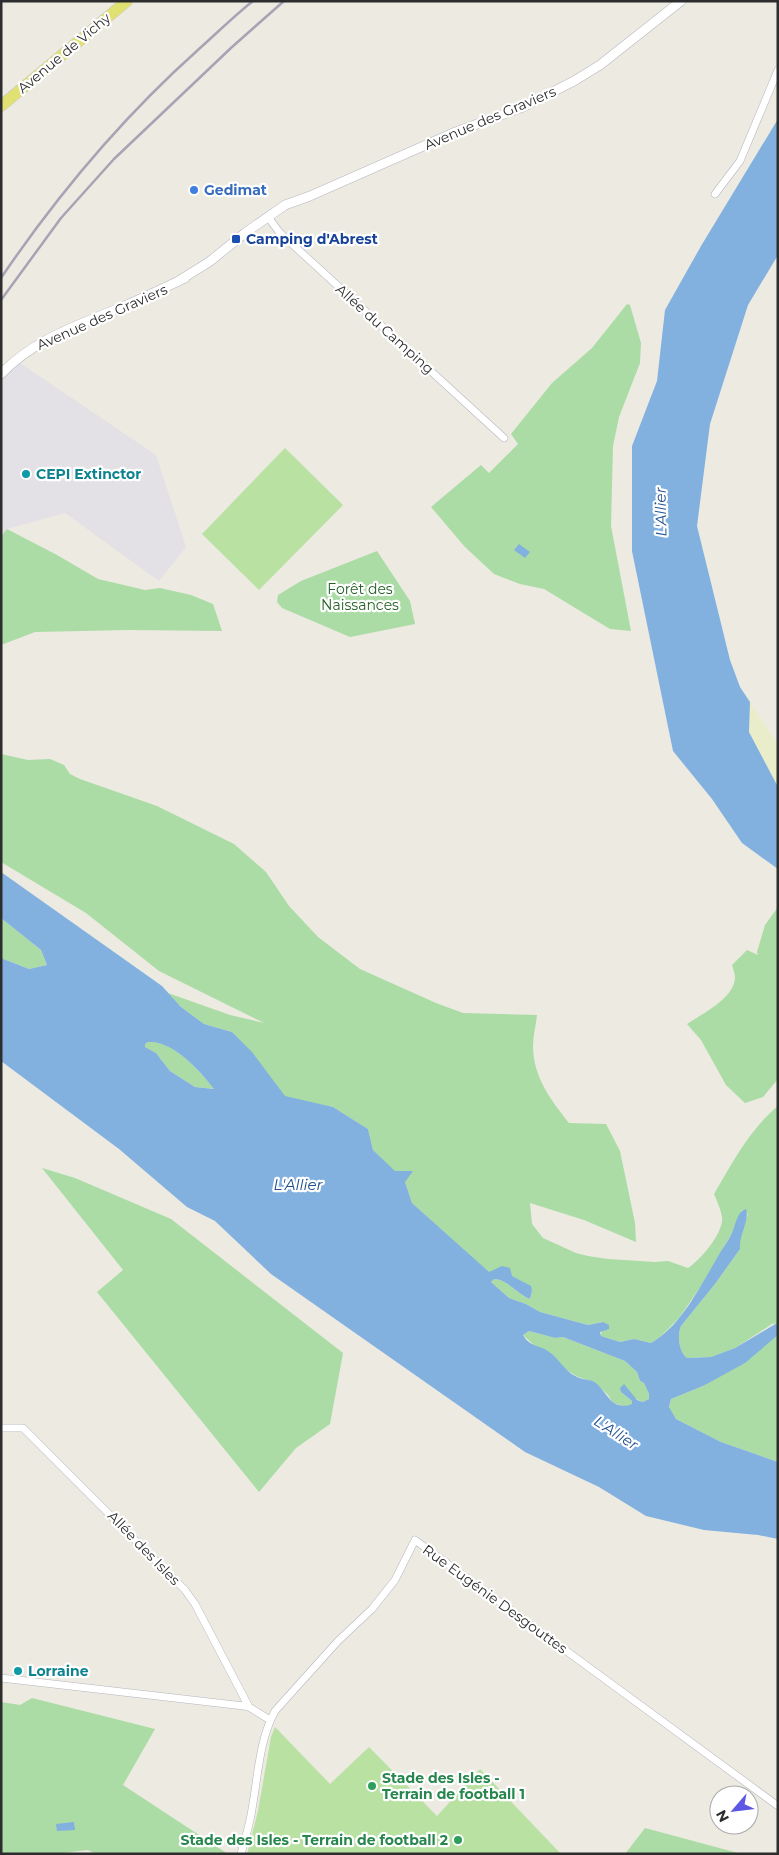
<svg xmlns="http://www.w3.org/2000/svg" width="779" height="1855" viewBox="0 0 779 1855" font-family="Montserrat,sans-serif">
<rect width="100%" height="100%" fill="#eceae1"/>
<path fill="#e4e1e6" d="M20 363 156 455 186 547 159 581 65 513 7 529 1 536V381Z"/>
<path fill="#abdca5" d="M627 304 630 305 641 343 640 363 619 417 613 446 611 526 631 631 610 629 544 589 520 584 494 574 465 547 431 507 481 465 489 473 518 444 511 434 552 383 592 348Z
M7 529 57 555 98 579 145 590 160 588 191 595 213 604 222 631 129 630 35 632 1 645V536Z
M377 551 410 601 415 624 350 637 282 608 277 602 278 595 301 581Z
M1 754 28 760 50 759 64 765 70 774 80 779 157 806 234 844 266 872 289 906 318 937 360 969 436 1003 463 1013 537 1015C536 1025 533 1036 533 1046 533 1077 551 1100 569 1123L606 1124 620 1151 635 1223 636 1242 584 1220 530 1203 532 1224 543 1238 576 1253 588 1256 608 1259 655 1262 668 1261 688 1268C700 1260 724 1233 722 1217 721 1210 717 1201 714 1194 732 1163 750 1129 778 1106V1323L772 1324 735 1348 711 1357 687 1358C679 1352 677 1335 681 1326L715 1284 740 1249 739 1239 748 1214 742 1210 732 1233 701 1286 679 1318 659 1338 651 1343 634 1339 620 1342 601 1336 603 1322 588 1325 540 1312 526 1304 509 1298 491 1282 494 1279C507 1279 517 1294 530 1299L532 1291 493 1271 489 1273 412 1203 405 1182 373 1150 368 1129 333 1107 285 1097 232 1032 204 1024 181 1007 168 993 230 1015 264 1023 159 971 86 913 1 862Z
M778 907V1079L763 1097 745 1103 726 1085 701 1040 687 1024C702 1014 735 998 735 977 735 973 733 969 732 965L747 950 758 955 757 952 765 925Z
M1 918 41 950 47 965 29 969 1 958Z
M148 1042C175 1040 199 1072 215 1089L195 1087 170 1071 156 1053 145 1047V1044Z
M42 1168 75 1178 171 1219 343 1353 330 1424 296 1448 259 1492 97 1292 123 1270Z
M529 1331 555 1338 563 1337 625 1361 637 1372 640 1381 644 1383 649 1394V1399L643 1402 621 1392 632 1401 633 1404 628 1407 613 1403 608 1395 594 1382 578 1377 562 1367 551 1353 546 1350 536 1347 523 1335Z
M778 1335V1462L721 1442 676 1419 669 1408 671 1399 703 1386 762 1348Z
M32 1698 155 1729 123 1785 228 1854H96L88 1850 53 1854H1V1702L20 1705Z
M645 1828 738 1853V1854H625Z"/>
<path fill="#eaedc9" d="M750 702 778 745V787L749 732Z"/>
<path fill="#b8e1a2" d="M285 448 343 505 259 590 202 534Z
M275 1727 330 1784 369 1747 437 1816 480 1769 561 1854H247L258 1811 271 1737Z"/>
<path fill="#82b1e0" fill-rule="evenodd" d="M778 119V255L748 305 710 424 697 526 730 660 740 687 750 702 749 732 778 787V869L742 843 712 799 673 751 632 551V446L657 381 665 310 701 246Z
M519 544 530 552 525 558 514 550Z
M1 872 162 986 181 1007 204 1024 232 1032 252 1052 285 1096 333 1107 368 1129 373 1150 395 1171H413L405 1182 412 1203 489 1272 502 1266 510 1268 512 1276 531 1286 532 1291 530 1299C517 1294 507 1279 494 1279L491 1282 509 1298 526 1304 540 1312 588 1325 603 1322 609 1325V1329L600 1332 601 1336 620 1342 634 1339 651 1343C682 1325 699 1288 717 1258 721 1250 727 1243 731 1235 736 1226 736 1212 746 1209 750 1220 739 1234 740 1249L715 1284 681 1326C677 1335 679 1352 687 1358L711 1357 735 1348 777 1323 778 1335 745 1363 703 1386 671 1399 669 1407 676 1419 721 1442 778 1462V1539L758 1535 704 1530 646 1516 599 1487 525 1452 271 1274 215 1221 187 1207 119 1149 1 1061V958L29 969 47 965 41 950 1 918ZM148 1042C173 1040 201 1072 214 1089L195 1087 170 1071 156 1053 145 1047V1044ZM529 1331 555 1338 563 1337 625 1361 637 1372 640 1381 644 1383 649 1394V1399L643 1402 637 1400 624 1384 620 1388 621 1392 632 1401V1404C627 1407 619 1406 614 1403 609 1400 602 1388 596 1383 591 1379 583 1380 577 1377 563 1370 559 1358 548 1351 539 1345 530 1347 523 1335Z
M74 1822 75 1830 57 1831 56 1824Z"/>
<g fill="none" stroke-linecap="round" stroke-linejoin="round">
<defs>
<path id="minor" d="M715 194 740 161 778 70
M268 217 280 233 504 438
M1 1428H23L185 1590 195 1604 249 1707
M1 1678 244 1706 249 1707 270 1720
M241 1854C245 1839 250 1824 252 1809 258 1777 259 1740 275 1711L338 1641 372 1609 395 1580 415 1540 778 1806"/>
<path id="tertiary" d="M180 280 209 262 245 233 285 205 310 196 453 133 523 107 574 81 600 65 681 1
M1 374C34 339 79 325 122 307 143 298 164 288 185 278"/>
<path id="primary" d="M1 106 127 1"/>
</defs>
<use href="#minor" stroke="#b5b5bf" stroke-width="8"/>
<use href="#tertiary" stroke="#b5b5bf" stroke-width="10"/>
<use href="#primary" stroke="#c8c8c8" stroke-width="12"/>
<use href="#minor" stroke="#fff" stroke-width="7"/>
<use href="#tertiary" stroke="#fff" stroke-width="9"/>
<use href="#primary" stroke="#e0e073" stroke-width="11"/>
<path stroke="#a6a4b4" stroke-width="2.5" d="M1 278C58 194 124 116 199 49 217 33 234 16 253 1
M1 300 61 218 114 159 232 47 284 1"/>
</g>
<circle fill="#3f7fe0" stroke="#fff" stroke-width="2" cx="194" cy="190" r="5"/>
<rect fill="#1a4fb4" stroke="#fff" stroke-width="2" x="231" y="234" width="10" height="10" rx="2.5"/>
<g fill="#0f9aa8" stroke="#fff" stroke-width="2">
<circle cx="26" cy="474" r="5"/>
<circle cx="18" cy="1671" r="5"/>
</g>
<g fill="#2e9e5b" stroke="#fff" stroke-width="2">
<circle cx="372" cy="1786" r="5"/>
<circle cx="458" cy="1840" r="5"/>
</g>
<g text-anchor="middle" stroke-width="4.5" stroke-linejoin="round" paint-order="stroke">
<g font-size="14" fill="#2d2d2d" stroke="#fff">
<text transform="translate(64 53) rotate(-40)" y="5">Avenue de Vichy</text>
<text transform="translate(490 118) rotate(-23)" y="5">Avenue des Graviers</text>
<text transform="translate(102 317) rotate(-24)" y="5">Avenue des Graviers</text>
<text transform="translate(385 329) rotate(42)" y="5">Allée du Camping</text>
<text transform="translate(144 1548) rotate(46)" y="5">Allée des Isles</text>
<text transform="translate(495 1599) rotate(36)" y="5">Rue Eugénie Desgouttes</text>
</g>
<g font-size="14" font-weight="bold" fill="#366cbe" stroke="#fff" text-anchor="start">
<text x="204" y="195">Gedimat</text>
</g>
<g font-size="14" font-weight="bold" fill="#164399" stroke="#fff" text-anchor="start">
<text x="246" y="244">Camping d'Abrest</text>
</g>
<g font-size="14" font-weight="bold" fill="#0d838f" stroke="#fff" text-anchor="start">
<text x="36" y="479">CEPI Extinctor</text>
<text x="28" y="1676">Lorraine</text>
</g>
<g font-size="14" fill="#256226" stroke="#fff">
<text x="360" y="594">Forêt des<tspan x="360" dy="16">Naissances</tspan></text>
</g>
<g font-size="14" font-weight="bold" fill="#27864d" stroke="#fff" text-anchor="start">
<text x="382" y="1783">Stade des Isles -<tspan x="382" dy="16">Terrain de football 1</tspan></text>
<text x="448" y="1845" text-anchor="end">Stade des Isles - Terrain de football 2</text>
</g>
<g font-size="15" font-style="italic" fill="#1f4e8f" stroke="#fff">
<text transform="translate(661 512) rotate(-91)" y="5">L'Allier</text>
<text x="298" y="1190">L'Allier</text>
<text transform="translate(616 1433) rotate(33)" y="5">L'Allier</text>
</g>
</g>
<rect width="779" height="1855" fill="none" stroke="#2d2d2d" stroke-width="5"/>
<g transform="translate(734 1810) rotate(242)"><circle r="24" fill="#ffffff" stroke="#ababab"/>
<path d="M0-4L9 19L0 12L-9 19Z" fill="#5e57e4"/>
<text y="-8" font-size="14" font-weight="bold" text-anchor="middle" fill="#2d2d2d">N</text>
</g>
</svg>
